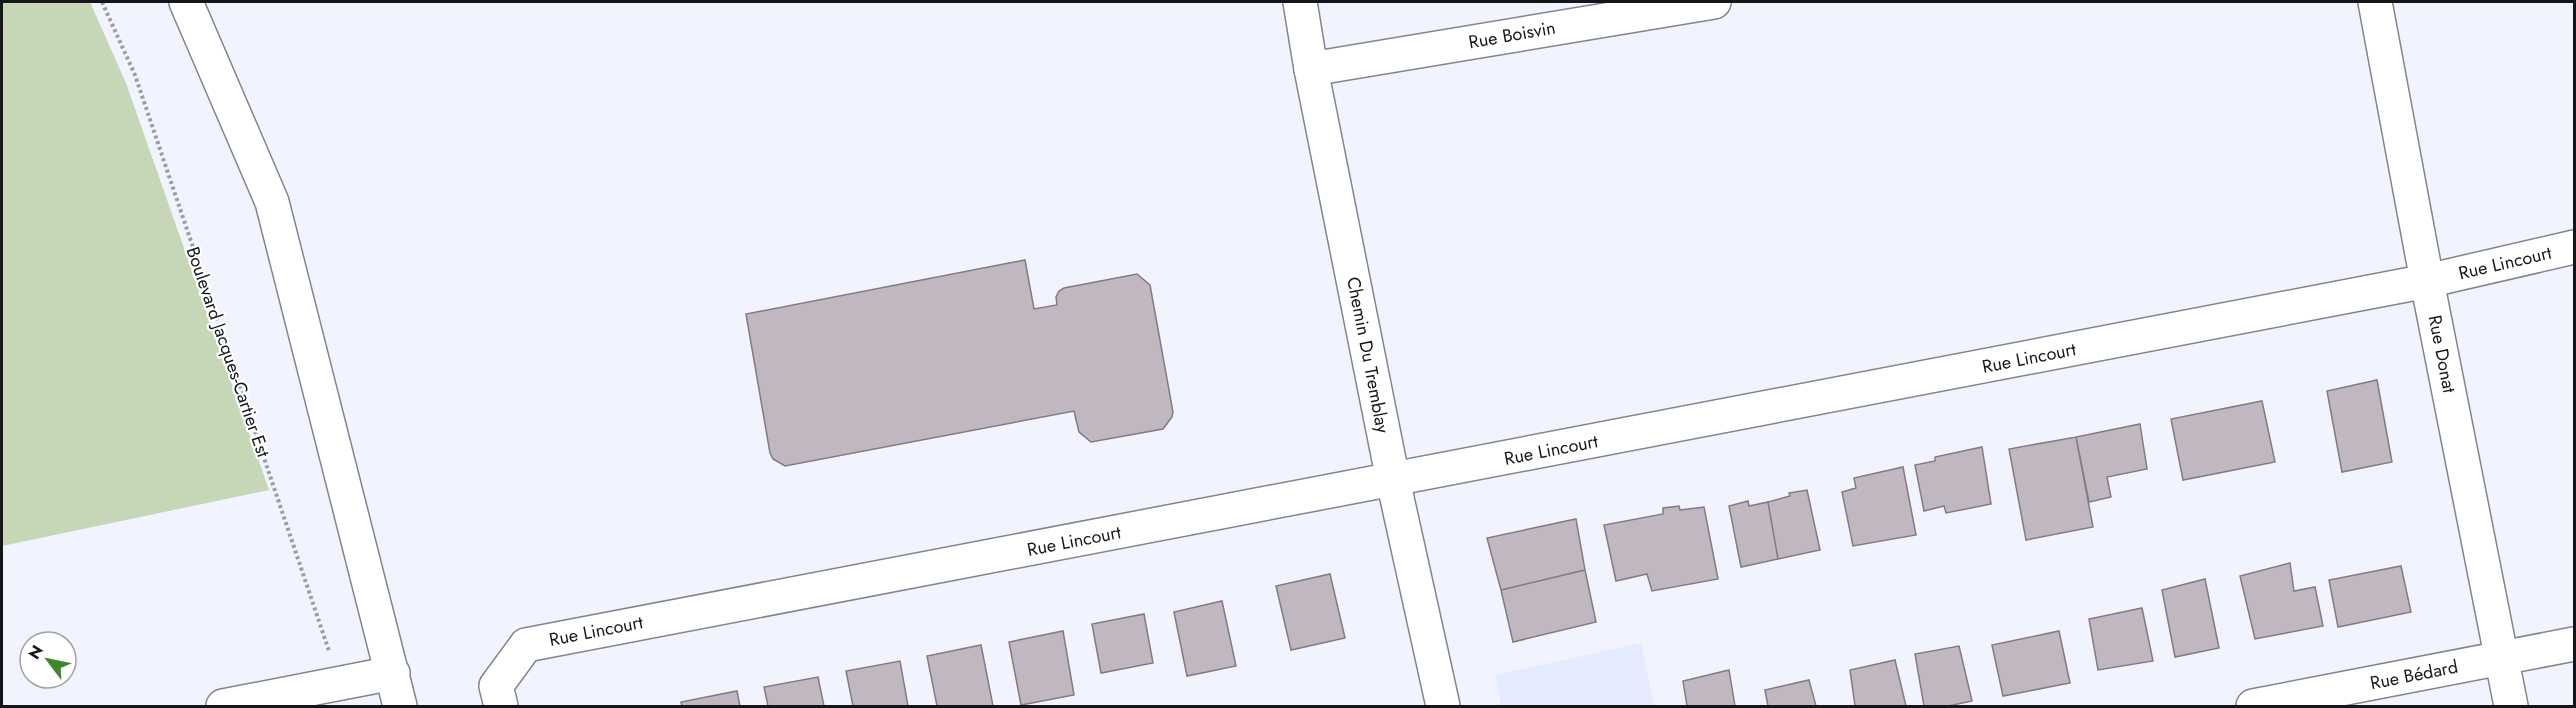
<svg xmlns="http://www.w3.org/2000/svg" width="2576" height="708" viewBox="0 0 2576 708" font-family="Jost,sans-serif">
<rect width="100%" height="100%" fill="#f1f4fe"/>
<path fill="#e5ebfe" d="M1641 643 1654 706H1501L1495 675Z"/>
<path fill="#c6d7b7" d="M2 2H90L126 83 269 490 2 546Z"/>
<path fill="#c1b7c0" stroke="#837a82" stroke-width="1.5" d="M1025 260 1034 309 1057 305 1056 297 1059 291 1064 288 1137 274 1150 285 1173 412 1172 417 1163 429 1091 442 1079 432 1074 411 785 466 773 459 770 453 746 314Z
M2377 380 2392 462 2342 472 2327 391Z
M2262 401 2275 462 2183 480 2171 419Z
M2140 424 2147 469 2107 477 2111 497 2089 502 2076 437Z
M2076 437 2093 527 2026 540 2009 449Z
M1982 447 1991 504 1946 513 1944 506 1924 511 1915 465 1935 461V457Z
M1903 467 1916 535 1853 546 1842 492 1856 488 1854 478Z
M1807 490 1820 550 1778 559 1768 502 1790 496 1789 493Z
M1748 501 1749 506 1768 502 1778 559 1741 567 1729 506Z
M1679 506 1680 510 1704 507 1718 579 1652 591 1647 574 1616 581 1604 525 1663 514V508Z
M1576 519 1585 570 1501 590 1487 538Z
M2290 563 2294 591 2315 587 2323 626 2255 639 2240 576Z
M2401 566 2411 612 2338 627 2329 580Z
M1585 570 1596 622 1513 642 1501 590Z
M1330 574 1345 638 1291 650 1276 586Z
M2205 579 2219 648 2175 657 2162 590Z
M1222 601 1236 666 1187 676 1174 612Z
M2142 608 2153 661 2098 670 2089 619Z
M1144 614 1153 663 1101 673 1092 624Z
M1063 631 1074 695 1021 705 1009 642Z
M2059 631 2070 683 2003 696 1992 645Z
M981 645 993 706H937L927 656Z
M1959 646 1972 701 1948 706H1924L1915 654Z
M1895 660 1906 706H1855L1850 670Z
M900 661 908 706H853L846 671Z
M1729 670 1735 706H1687L1683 681Z
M818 677 824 706H768L764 687Z
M1809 680 1816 706H1768L1765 690Z
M737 691 740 706H682L681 702Z"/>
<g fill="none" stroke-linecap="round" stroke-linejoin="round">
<defs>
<path id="minor" d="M2375 2 2427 281 2511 706
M1311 69 1714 2
M223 706 393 673
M501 706 496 686 526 645 2427 281 2574 247
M2253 706 2574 644"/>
<path id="tertiary" d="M1300 2 1311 69 1393 480 1443 706"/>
<path id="secondary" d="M186 2 272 202 400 706"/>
</defs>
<use href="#minor" stroke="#828590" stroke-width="36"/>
<use href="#tertiary" stroke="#828590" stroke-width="36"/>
<use href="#secondary" stroke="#828590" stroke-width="36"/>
<path stroke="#9a9da4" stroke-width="4" stroke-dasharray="3 3" stroke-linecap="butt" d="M102 2 135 75 329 651"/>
<use href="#minor" stroke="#fff" stroke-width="33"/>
<use href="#tertiary" stroke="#fff" stroke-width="33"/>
<use href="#secondary" stroke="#fff" stroke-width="33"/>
</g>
<g text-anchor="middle" stroke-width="4.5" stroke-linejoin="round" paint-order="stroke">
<g font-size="18" fill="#15161a" stroke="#fff">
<text transform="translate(1512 35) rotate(-10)" y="6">Rue Boisvin</text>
<text transform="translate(2505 263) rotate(-13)" y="6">Rue Lincourt</text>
<text transform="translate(228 352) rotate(71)" y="6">Boulevard Jacques-Cartier Est</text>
<text transform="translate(2442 354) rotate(79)" y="6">Rue Donat</text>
<text transform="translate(1368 355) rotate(79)" y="6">Chemin Du Tremblay</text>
<text transform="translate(2029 358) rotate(-11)" y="6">Rue Lincourt</text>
<text transform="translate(1551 450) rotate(-11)" y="6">Rue Lincourt</text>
<text transform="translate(1074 541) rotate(-11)" y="6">Rue Lincourt</text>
<text transform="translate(596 631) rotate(-11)" y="6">Rue Lincourt</text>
<text transform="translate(2414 675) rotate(-11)" y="6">Rue Bédard</text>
</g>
</g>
<rect width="2576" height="708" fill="none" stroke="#15161a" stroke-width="6"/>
<g transform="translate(48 660) rotate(302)"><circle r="28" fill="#ffffff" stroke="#a1a2a3" stroke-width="1.5"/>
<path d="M0-4.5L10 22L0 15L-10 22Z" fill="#3f872d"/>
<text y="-9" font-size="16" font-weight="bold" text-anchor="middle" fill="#15161a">N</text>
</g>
</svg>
